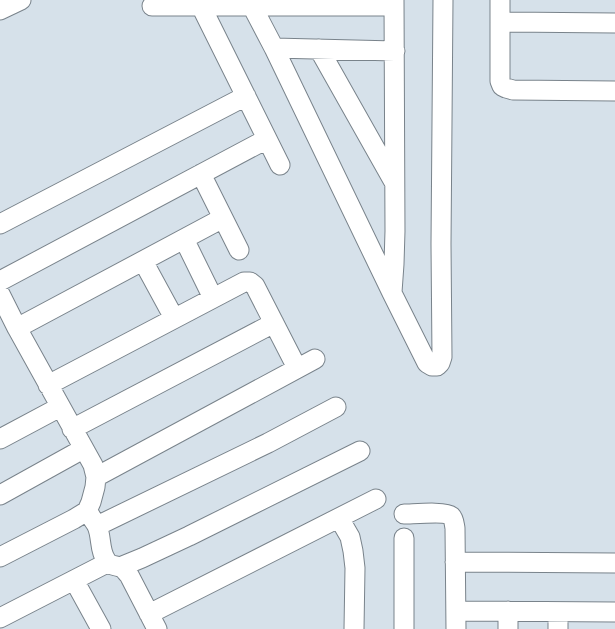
<svg xmlns="http://www.w3.org/2000/svg" width="615" height="629" viewBox="0 0 615 629" font-family="'DejaVu Sans',sans-serif">
<rect width="100%" height="100%" fill="#d6e1ea"/>
<g fill="none" stroke-linecap="round" stroke-linejoin="round">
<defs>
<path id="minor" d="M500 0V81L502 86 506 88 513 90 615 91
M152 6H394
M201 6 280 165
M252 6 274 48 392 293 427 363 432 366H437L440 363 442 357 441 244 443 0
M0 10 21 0
M500 22 615 23
M274 48 395 51
M319 49 394 182
M201 174 239 250
M0 224 246 96
M184 239 213 298
M143 261 174 318
M0 281 267 139
M392 292 394 264 395 231 394 0
M0 294 17 328 93 465 96 477 95 487 91 502 87 511 74 519 0 557
M17 328 223 218
M48 385 244 282H250L255 286 297 368
M72 429 274 323
M0 439 60 407
M96 477 315 359
M0 495 83 449
M404 514C413 514 445 511 451 516 454 519 454 523 455 528L456 629
M90 515C92 519 95 522 97 526 102 537 99 550 106 560 109 566 114 565 120 567 124 568 126 572 129 575L157 629
M339 518 350 537 353 551 355 568 354 629
M97 526 268 443 336 407
M404 538V629
M455 562 615 563
M120 567 142 558 189 536 360 451
M74 580 101 629
M456 611 615 612
M508 611V629
M149 614 376 499
M0 618 107 563
M558 629V612"/>
</defs>
<use href="#minor" stroke="#79838b" stroke-width="21"/>
<use href="#minor" stroke="#fff" stroke-width="19"/>
</g>
</svg>
